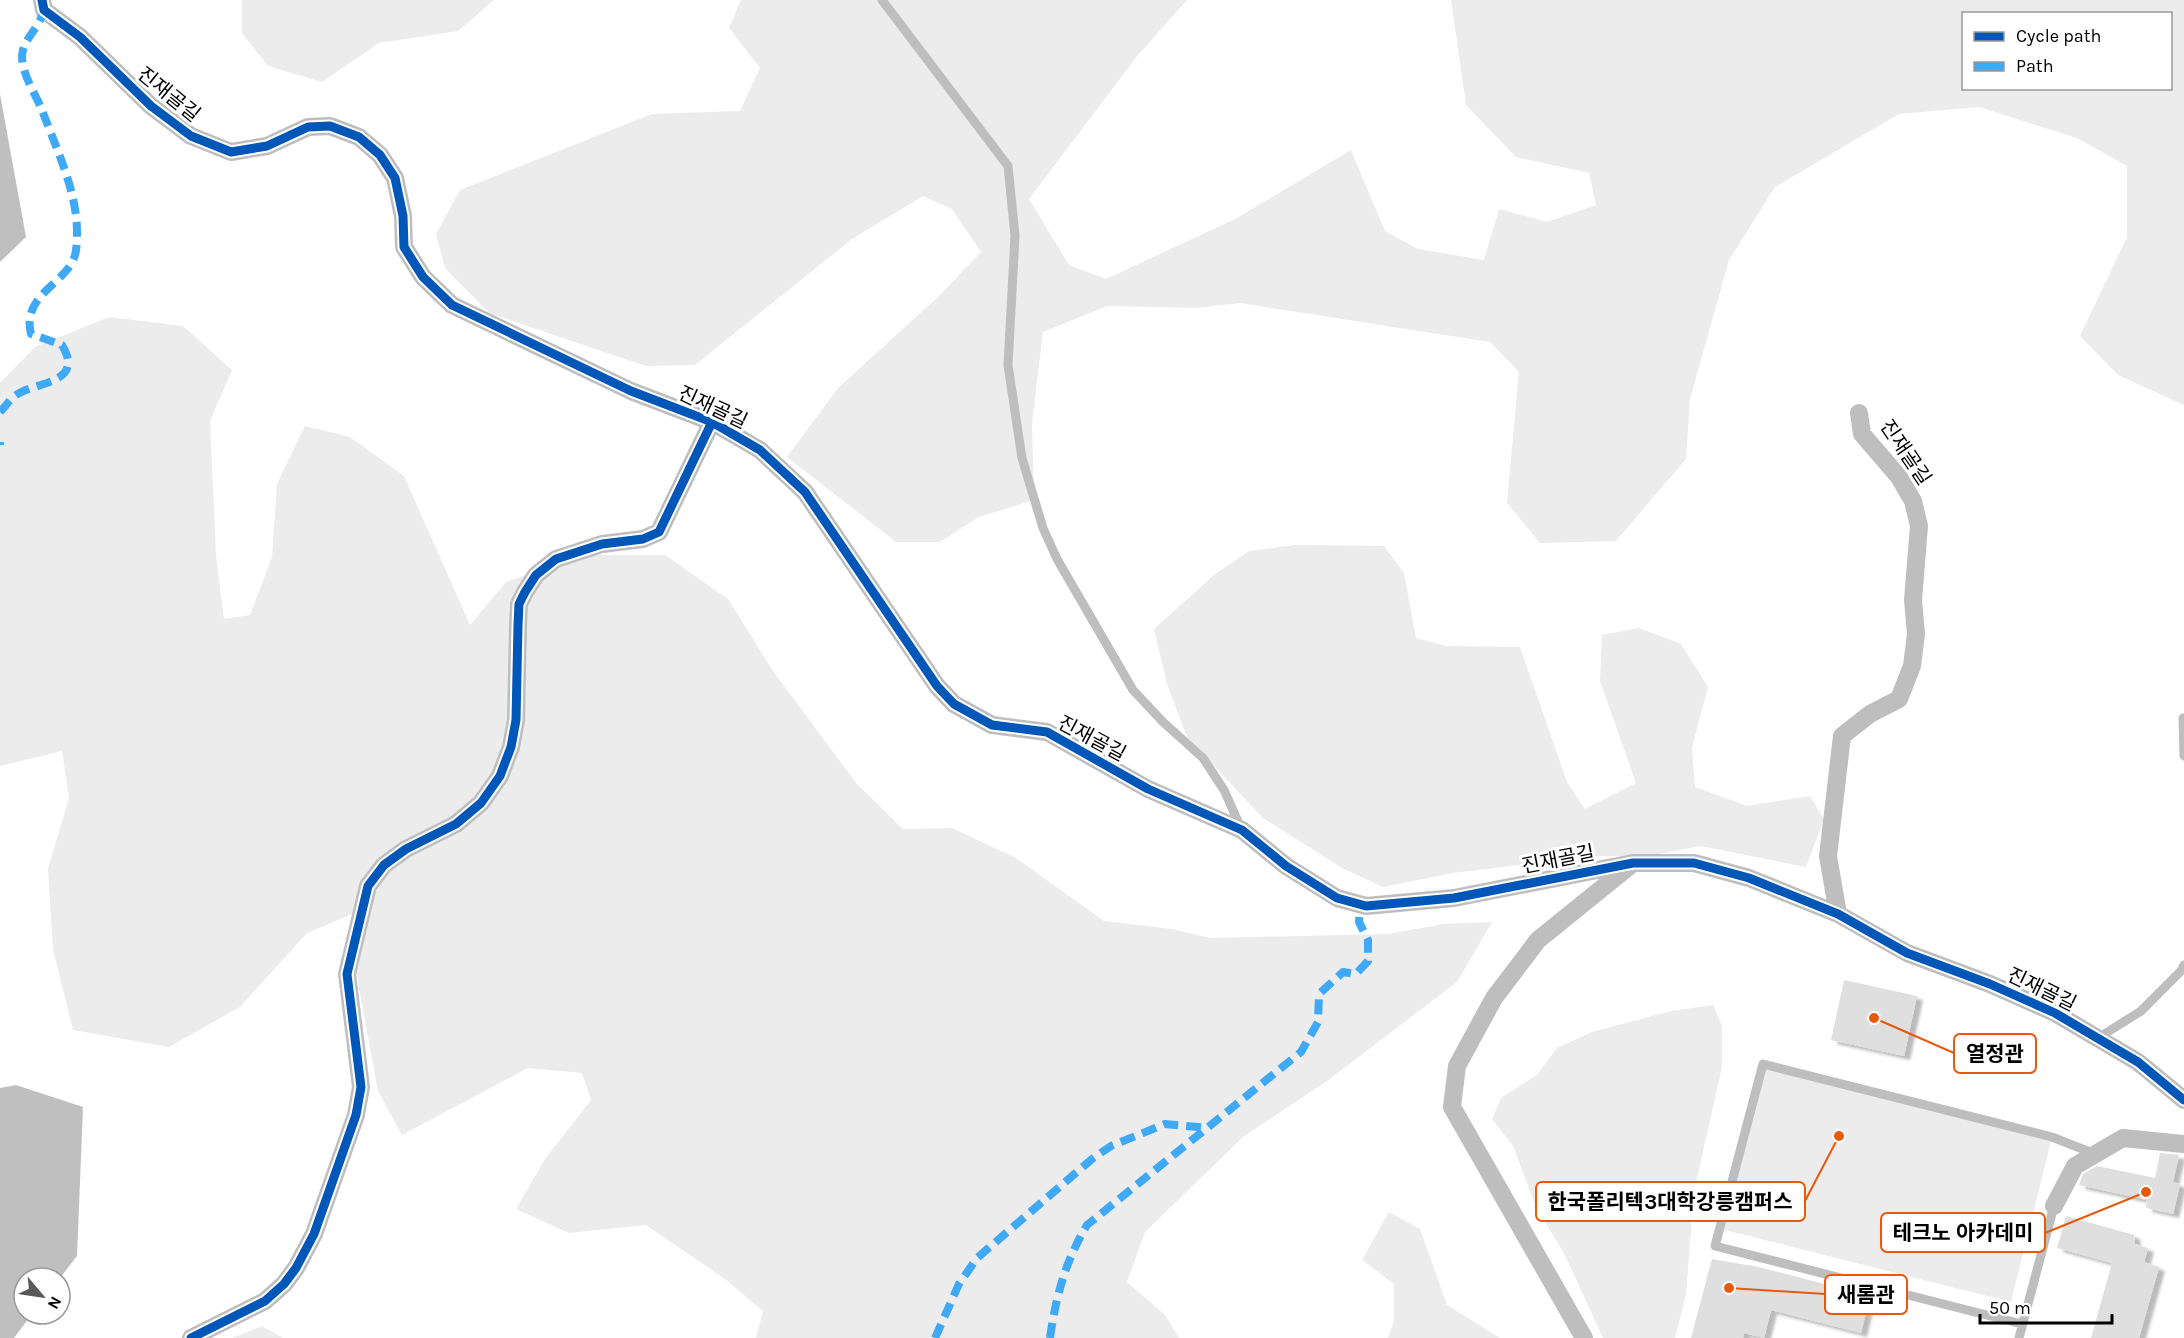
<svg xmlns="http://www.w3.org/2000/svg" width="2184" height="1338" viewBox="0 0 2184 1338" font-family="Karla,'Noto Sans KR',sans-serif">
<defs>
<filter id="shadow"><feDropShadow dx="6" dy="4" stdDeviation="1.5" flood-color="#0004"/></filter>
</defs>
<rect width="100%" height="100%" fill="#fff"/>
<path fill="#ececec" fill-rule="evenodd" d="M242 0H494L458 31 379 43 322 82 268 66 242 33Z
M741 0H1187L1138 55 1029 199 1069 265 1106 279 1235 219 1351 150 1385 231 1418 249 1484 260 1499 209 1547 222 1596 205 1589 173 1516 157 1466 105 1451 0H2184V405L2118 375 2080 336 2127 237V166L2077 138 1979 107 1899 114 1775 187 1729 260 1690 399 1686 459 1616 541 1540 543 1507 503 1519 372 1490 342 1240 303 1196 308 1107 306 1043 332 1032 423 1034 500 979 517 940 542H896L787 457 838 388 938 297 981 252 952 209 923 196 852 239 695 365 646 366 489 313 445 268 436 234 460 190 652 114 740 111 760 68 729 28ZM1964 14H2170V88H1964Z
M109 317 183 326 232 370 210 421 216 555 224 619 250 615 272 557 277 484 305 426 350 437 404 476 470 625 506 582 582 555H665L728 599 773 671 857 784 903 829 952 828 1016 858 1104 921 1172 929 1210 938 1388 934 1444 924 1492 922 1457 982 1327 1081 1243 1137 1145 1232 1127 1282 1165 1315 1179 1338H756L763 1311 725 1279 646 1225 569 1233 516 1209 545 1159 591 1100 582 1073 528 1068 402 1135 378 1091 354 961 357 912 307 933 240 1007 169 1047 73 1030 53 950 48 869 69 798 62 751 0 766V383L35 347Z
M1296 545 1384 546 1404 573 1416 638 1446 646 1520 647 1567 782 1585 809 1636 783 1600 681 1602 635 1639 628 1681 644 1708 687 1692 748 1695 787 1747 806 1810 796 1824 819 1806 867 1701 846 1649 856H1595L1453 873 1383 887 1342 868 1263 818 1187 737 1167 684 1154 629 1214 575 1249 551Z
M1713 1005 1722 1026V1067L1694 1192 1686 1294 1675 1338H1603L1564 1253 1536 1207 1513 1146 1492 1119 1501 1098 1537 1075 1557 1048 1592 1032 1671 1011Z
M1763 1064 2052 1137 2011 1302 1721 1229Z
M1389 1212 1420 1229 1447 1305 1500 1338H1388L1394 1321V1284L1362 1260Z
M262 1326 283 1338H232Z"/>
<path fill="#bfbfbf" d="M0 94 26 237 0 262Z
M16 1085 83 1107 77 1256 60 1278H24V1314H32L14 1338H0V1088Z"/>
<path fill="#dfdfdf" filter="url(#shadow)" d="M1844 980 1917 996 1904 1056 1831 1040Z
M2160 1153 2179 1155 2173 1182 2180 1184 2173 1214 2146 1208 2147 1200 2079 1185 2083 1174 2097 1166 2155 1178Z
M2066 1216 2134 1235 2135 1244 2148 1248 2144 1262 2159 1267 2139 1338H2091L2112 1263 2057 1248Z
M1712 1259 1759 1267 1870 1296 1861 1333 1771 1310 1764 1338 1744 1333 1743 1338H1691Z"/>
<g fill="none" stroke-linecap="round" stroke-linejoin="round">
<path stroke="#bebebe" stroke-width="9" d="M882 0 1008 166 1015 236 1008 365 1022 458 1043 528 1057 559 1133 690 1163 722 1203 758 1224 790 1241 828
M2183 718 2184 756
M2098 1038 2141 1011 2181 971 2184 965
M2022 1324 1715 1246 1763 1064 2052 1137 2095 1154
M2019 1338 2054 1206"/>
<path stroke="#bebebe" stroke-width="18" d="M42 0 44 10 80 37 151 106 191 136 231 152 267 146 308 127 330 126 359 137 380 155 395 178 403 216 404 247 423 277 452 305 631 391 712 422 760 450 805 492 937 686 954 704 992 725 1047 732 1148 789 1242 830 1286 866 1337 898 1366 906 1454 898 1633 863H1694L1749 878 1838 914 1907 953 1990 984 2055 1013 2138 1062 2184 1100
M1838 914 1828 856 1842 736 1870 714 1899 699 1912 666 1916 634 1913 600 1919 526 1913 501 1899 477 1862 434 1859 413
M2054 1206 2075 1166 2123 1138 2184 1144
M191 1338 265 1301 284 1284 296 1268 314 1234 356 1115 361 1087 347 974 368 886 384 865 406 849 456 824 481 803 500 776 511 747 516 720 518 625 519 604 525 592 536 575 556 559 602 544 643 539 659 532 712 422
M1584 1338 1452 1107 1457 1066 1494 998 1538 940 1632 864"/>
<path stroke="#3fa9f5" stroke-width="8" stroke-dasharray="15 8" stroke-linecap="butt" d="M0 412C5 407 10 399 16 395 37 381 85 384 62 345L31 334C21 294 67 284 75 255 77 248 77 239 77 232 77 191 56 148 42 110 35 93 18 68 23 50 27 36 40 26 44 10
M0 442V445
M935 1338 959 1284 977 1258 1092 1159 1111 1146 1165 1124 1208 1128
M1050 1338C1056 1296 1065 1262 1087 1225L1301 1052 1318 1022 1319 994 1343 972 1356 974 1368 961V940L1359 922 1360 905"/>
<defs>
<path id="cycleway" d="M42 0 44 10 80 37 151 106 191 136 231 152 267 146 308 127 330 126 359 137 380 155 395 178 403 216 404 247 423 277 452 305 631 391 712 422 760 450 805 492 937 686 954 704 992 725 1047 732 1148 789 1242 830 1286 866 1337 898 1366 906 1454 898 1633 863H1694L1749 878 1838 914 1907 953 1990 984 2055 1013 2138 1062 2184 1100
M191 1338 265 1301 284 1284 296 1268 314 1234 356 1115 361 1087 347 974 368 886 384 865 406 849 456 824 481 803 500 776 511 747 516 720 518 625 519 604 525 592 536 575 556 559 602 544 643 539 659 532 712 422"/>
</defs>
<use href="#cycleway" stroke="#fff" stroke-width="13"/>
<use href="#cycleway" stroke="#0057b8" stroke-width="9"/>
</g>
<g text-anchor="middle" stroke-width="6" stroke-linejoin="round" paint-order="stroke">
<g font-size="20" fill="#000" stroke="#fff">
<text transform="translate(169 94) rotate(39)" y="7">진재골길</text>
<text transform="translate(713 407) rotate(25)" y="7">진재골길</text>
<text transform="translate(1906 452) rotate(56)" y="7">진재골길</text>
<text transform="translate(1092 738) rotate(28)" y="7">진재골길</text>
<text transform="translate(1558 859) rotate(-11)" y="7">진재골길</text>
<text transform="translate(2042 989) rotate(26)" y="7">진재골길</text>
</g>
</g>
<path fill="none" stroke="#e8590c" stroke-width="2" d="M1874 1018L1954 1053M1839 1136L1805 1201M2146 1192L2045 1233M1729 1288L1825 1294"/>
<g fill="#e8590c" stroke="#fff" stroke-width="2">
<circle cx="1874" cy="1018" r="6"/>
<circle cx="1839" cy="1136" r="6"/>
<circle cx="2146" cy="1192" r="6"/>
<circle cx="1729" cy="1288" r="6"/>
</g>
<g fill="#fff" stroke="#e8590c" stroke-width="2">
<rect x="1954" y="1034" width="82" height="39" rx="6"/>
<rect x="1536" y="1182" width="269" height="39" rx="6"/>
<rect x="1881" y="1213" width="164" height="39" rx="6"/>
<rect x="1825" y="1275" width="82" height="39" rx="6"/>
</g>
<g font-size="21" text-anchor="middle" font-weight="bold" fill="#000">
<text x="1995" y="1061">열정관</text>
<text x="1670" y="1209">한국폴리텍3대학강릉캠퍼스</text>
<text x="1963" y="1240">테크노 아카데미</text>
<text x="1866" y="1302">새롬관</text>
</g>
<rect x="1962" y="12" width="210" height="78" fill="#ffffff" stroke="#999999" stroke-width="1.5"/>
<rect x="1974" y="32" width="30" height="9" fill="#0057b8" stroke="#999999" stroke-width="1.5"/>
<text x="2016" y="42" font-size="18" fill="#000000">Cycle path</text>
<rect x="1974" y="62" width="30" height="9" fill="#3fa9f5" stroke="#999999" stroke-width="1.5"/>
<text x="2016" y="72" font-size="18" fill="#000000">Path</text>
<g transform="translate(42 1296) rotate(119)"><circle r="28" fill="#ffffff" stroke="#999999" stroke-width="1.5"/>
<path d="M0-4.5L10 22L0 15L-10 22Z" fill="#595959"/>
<text y="-9" font-size="16" font-weight="bold" text-anchor="middle" fill="#000000">N</text>
</g>
<path d="M1980 1314v9h132v-9" fill="none" stroke="#000000" stroke-width="3"/>
<text x="1989" y="1314" font-size="18" fill="#000000" stroke="#ffffff" stroke-width="4.5" paint-order="stroke">50 m</text>
</svg>
